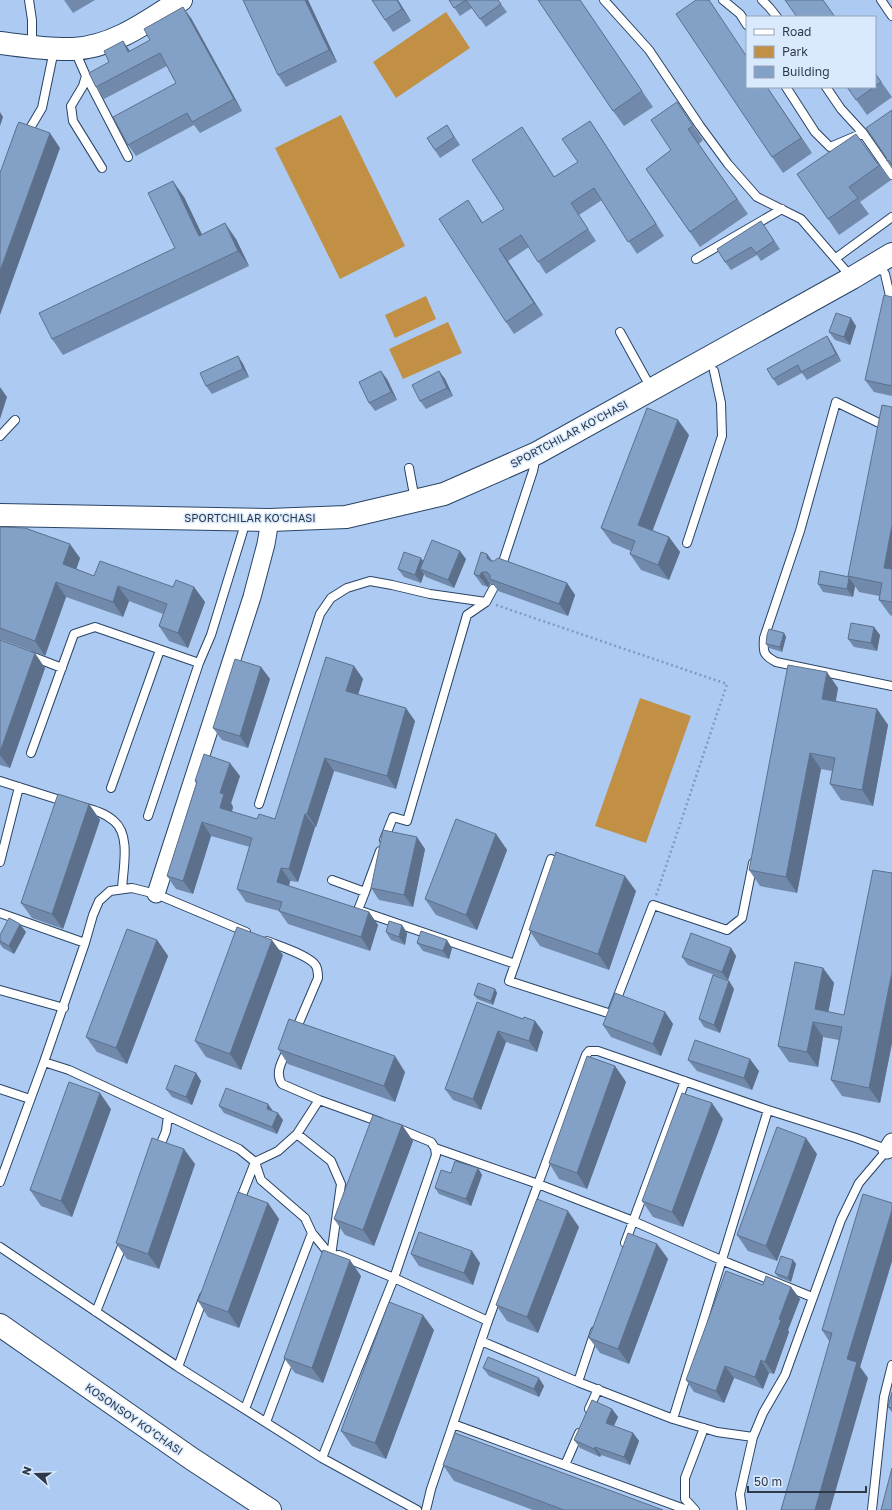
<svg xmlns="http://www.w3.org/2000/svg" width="892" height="1510" viewBox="0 0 892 1510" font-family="'Golos Text',sans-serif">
<rect width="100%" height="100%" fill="#accaf2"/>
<path fill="#c19045" d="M446 12 470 48 396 98 373 62Z
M341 115 405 246 340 279 275 148Z
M426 296 436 319 395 338 385 315Z
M448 322 462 353 403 379 389 349Z
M640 698 691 716 646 843 595 826Z"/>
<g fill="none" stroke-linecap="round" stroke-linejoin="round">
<defs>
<path id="lane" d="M29 0 32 20V46
M604 0 649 50 700 126 728 164 757 197 801 219 852 278
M723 0 740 14 747 25
M762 0 769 7 777 17
M881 0 892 16
M75 51 86 76 83 86 71 106 73 121 102 168
M86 76 128 157
M786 87 815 132 830 147 863 133
M826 87 841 109 863 133 892 175
M26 135 42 108 54 50
M836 258 892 217
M696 259 782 209
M878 264 885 274 890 296 892 297
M620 332 651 388
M881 424 836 402 800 531 764 638C763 652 763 655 776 662L892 686
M0 436 15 420
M409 468 415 500
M687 543 722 436 721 403 714 371
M501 568 533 471 536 456
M31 656 62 668
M31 753 74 634 95 627 199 663 211 635 246 521
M0 781 66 802
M111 788 160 650
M259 804 320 614 331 598 347 588 370 581 392 585 430 594 486 602
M83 807C94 810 105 813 114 821 131 835 123 869 122 889
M148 816 199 663
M384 840 393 817 407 821 467 615 486 602 493 589
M0 862 19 787
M332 880 365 892 380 851
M365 892 358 910 515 964 551 859
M0 913 85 943
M267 941C279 946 311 956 316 966 318 970 318 974 318 978L295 1032
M515 964 509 981 611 1014 653 905 727 930 742 918 753 863
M0 990 64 1008
M288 1048C283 1060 274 1072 282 1084L319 1100 380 1122
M44 1062 85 943 93 915 99 901 110 891 132 888 156 894 246 932
M0 1089 30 1099
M397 1128 431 1142 435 1148 436 1155 394 1278 488 1321 431 1489 426 1510
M297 1134 331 1161 341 1184 331 1256
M435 1148 538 1184 488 1321
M158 1151 166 1131 168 1116
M0 1182 44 1062 69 1070 239 1149 255 1162 261 1180 305 1218 312 1233 331 1256
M239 1203 255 1162 278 1151 297 1134 319 1100
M625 1243 685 1081
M0 1247 178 1367 322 1458 417 1510
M812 1297 721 1260 633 1221 538 1184 586 1055 589 1051H598L768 1110 856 1138 889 1150
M96 1312 124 1241
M481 1341 578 1382 673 1419 717 1432 753 1437 740 1494 742 1510
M178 1367 204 1296
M578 1382 595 1331
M245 1409 312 1233
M589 1409 598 1389
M673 1419 768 1110
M266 1422 292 1353
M453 1424 687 1510
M753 1437 763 1413 785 1375 841 1220 859 1183 887 1150
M322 1458 394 1278 339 1255 331 1256 328 1259
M565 1465 579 1433
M695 1510 685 1499V1478L704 1428
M872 1510 884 1397 892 1365"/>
<path id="street" d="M156 894 252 597 266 544 270 520
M887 1150 892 1142"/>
<path id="secondary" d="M0 43C24 46 49 50 73 49 114 47 148 21 181 0
M0 515 270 520 346 517 444 494 537 453 852 278 892 254
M0 1325 192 1459 270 1510"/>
</defs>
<use href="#lane" stroke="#2a4465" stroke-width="10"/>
<use href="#street" stroke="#2a4465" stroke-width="19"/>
<use href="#secondary" stroke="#2a4465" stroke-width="24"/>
<path stroke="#829aba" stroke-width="2.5" stroke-dasharray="2 3" stroke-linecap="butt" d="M496 605 727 684 656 896"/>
<use href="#lane" stroke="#fff" stroke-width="8"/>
<use href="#street" stroke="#fff" stroke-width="17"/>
<use href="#secondary" stroke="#fff" stroke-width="22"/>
</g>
<path fill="#718aab" d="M64 0H95L73 13Z
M308 0 337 62 286 87 278 75Z
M398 0 411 21 393 32 385 20Z
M449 0H498L507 12 486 27 472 8 460 16Z
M580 0 653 107 624 126 613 111Z
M709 0 716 10 747 87H767L812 153 783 173 772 157Z
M191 18 242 111 200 133 194 125 136 156 128 145 176 83 167 66 104 99 96 87 109 62 123 41 130 51Z
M875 73 892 97 867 115 847 87H875Z
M677 102 703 140 699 144 748 214 700 247 646 169 671 150Z
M892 110V169L887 161Z
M590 121 664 236 637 254 602 200 579 215 596 241 546 274 529 247 508 261 543 315 514 334 506 322 476 212 483 223 504 209 530 139 554 177 578 162Z
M447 125 460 145 440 158 427 138Z
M877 163 880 165 891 180 860 202 869 214 839 235 797 174Z
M184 197 202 235 236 239 249 266 63 355 52 339 175 248Z
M761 221 780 249 761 261 757 255 731 270 725 262Z
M892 297V396L874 392 865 380Z
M856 326 850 345 835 340 829 332Z
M827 336 832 344 841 361 807 380 802 373 778 386 773 379Z
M238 356 243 364 249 377 212 394 206 386Z
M439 371 445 379 453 396 426 409 420 401Z
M387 379 397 400 375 411 369 403Z
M892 407V616L890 615 879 600V596L859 592 855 586 853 597 823 592 818 584 849 577Z
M689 435 652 530 669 537 680 552 669 580 641 570 630 554 631 551 612 543 601 528Z
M0 527 80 558 76 569 94 576 173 587H194L205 602 188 648 169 641 159 626 163 614 129 601 123 617 66 597 45 656 2 640H0L45 668 10 768 0 765Z
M487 554 492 561 567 583 575 595 568 616 498 591 493 584H490L488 587 482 585 474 574Z
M466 559 454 588 426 577 424 574 421 583 404 577 398 569 423 561Z
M784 633 786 637 782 652 769 648 766 644Z
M880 635 877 651 854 647 848 639Z
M354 666 363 679 358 695 415 721 396 789 334 771 316 827H315L298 882 290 881 289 886 369 912 378 925 370 951 288 924 279 911 246 902 237 889 250 847 211 836 193 894 176 889 167 876 196 784 195 781 240 776 231 803 233 807 232 812 257 819H275Z
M261 667 270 679 248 748 222 740 213 728Z
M838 688 836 701 877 709 888 725 873 806 841 800 830 784 832 771 821 769 797 893 760 886 749 870Z
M89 804 100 820 63 929 32 918 21 903Z
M496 834 507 850 477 930 436 915 425 899Z
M425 849 413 907 379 900 371 888Z
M892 873V1043L880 1103 842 1096 831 1080 839 1040 823 1037 818 1067 789 1062 778 1046 823 968 834 983 828 1012 844 1015Z
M636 891 609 970 540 946 529 930Z
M402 925 407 933 405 945 391 940 386 932Z
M26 932 14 954 3 948 0 944V935Z
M157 940 168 956 127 1064 97 1052 86 1037Z
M417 943 452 948 449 959 423 951Z
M731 948 736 956 728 980 688 965 682 957Z
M283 955 241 1070 206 1057 195 1041Z
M729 981 734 989 720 1033 704 1027 699 1019Z
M495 989 497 993 493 1005 477 999 474 995Z
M477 1002 523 1019 535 1021 543 1032 537 1052 506 1042 481 1110 453 1100 445 1089Z
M665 1012 673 1024 661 1056 611 1037 603 1025Z
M278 1049 405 1072 395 1102 288 1064Z
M688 1060 759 1071 752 1090 697 1071Z
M615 1066 626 1082 587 1189 559 1179 549 1163Z
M196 1073 201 1081 192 1105 172 1097 166 1089Z
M219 1106 273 1111 283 1120 277 1134 224 1113Z
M111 1109 72 1217 41 1206 30 1190Z
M723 1119 683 1227 653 1217 642 1201Z
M402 1125 413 1141 374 1246 345 1235 334 1219Z
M817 1154 777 1261 748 1251 737 1235Z
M195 1164 159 1269 127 1259 116 1243Z
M478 1168 482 1175 471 1206 439 1194 435 1188 451 1173Z
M268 1203 279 1219 239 1328 208 1317 198 1301Z
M892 1203V1261L860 1367 868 1378 829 1341 822 1330Z
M579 1227 538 1333 507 1321 496 1305Z
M657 1244 668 1259 629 1364 600 1353 589 1338Z
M411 1254 480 1263 473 1285 419 1266Z
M793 1260 796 1264 791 1282 778 1277 775 1273Z
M361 1276 323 1383 295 1373 284 1358Z
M763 1285 791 1287 800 1299 788 1330 789 1332 774 1374 769 1373 763 1389 734 1378 724 1403 694 1392 686 1380Z
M434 1330 386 1459 352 1446 341 1431Z
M483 1368 544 1386 539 1397 489 1376Z
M892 1392V1412L888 1407Z
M612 1409 618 1417 614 1426 633 1433 639 1441 630 1465 601 1455 600 1457 580 1448 574 1440Z
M443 1465 663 1510H533L454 1481Z"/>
<path fill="#5c708b" d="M305 0H308L337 62 329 50Z
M397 0H398L411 21 402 9Z
M183 7 191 18 242 111 234 99Z
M123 41 131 53 128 52Z
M767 87 812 153 801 138Z
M0 112 3 117 0 126Z
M590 121 598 133 664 236 656 224Z
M522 127 530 139 562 189 554 177Z
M50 133 60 148 0 315V271Z
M173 181 184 197 210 251 199 236Z
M225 223 236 239 249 266 238 251Z
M499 249 508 261 543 315 534 303Z
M851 318 856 326 850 345 844 337Z
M827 336 832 344 841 361 836 354Z
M238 356 243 364 249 377 243 369Z
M381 371 387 379 397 400 391 392Z
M439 371 445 379 453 396 447 388Z
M0 387 7 397 0 419Z
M678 420 689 435 649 540 638 525Z
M892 525V579L884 568Z
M669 537 680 552 669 580 658 565Z
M70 544 80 558 73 579 63 564Z
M460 551 466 559 454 588 448 580Z
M487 554 496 566 487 558Z
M421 558 427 566 420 569 424 574 421 583 415 575Z
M482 572 490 584 488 587 479 576Z
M849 578 855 586 853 597 847 589Z
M56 582 66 597 45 656 35 641Z
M567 583 575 595 568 616 559 604Z
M118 586 129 601 123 617 113 602Z
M194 587 205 602 188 648 178 633Z
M874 627 880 635 877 651 871 643Z
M784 633 786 637 782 652 780 647Z
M35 653 45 668 10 768 0 755V752Z
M354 666 363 679 355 704 346 691Z
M261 667 270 679 248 748 240 736Z
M827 672 838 688 833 714 822 699Z
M406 708 415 721 396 789 387 776Z
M877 709 888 725 873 806 862 790Z
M810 753 821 769 797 893 786 877Z
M325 758 334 771 316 827 307 814Z
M230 763 240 776 231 803 233 807 229 821 220 808V793Z
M89 804 100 820 63 929 52 914Z
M305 814 315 827 298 882 289 869Z
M202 822 211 836 193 894 183 881Z
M496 834 507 850 477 930 466 915Z
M417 837 425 849 413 907 404 895Z
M281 868 290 881 287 895 277 882Z
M625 876 636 891 609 970 598 954Z
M369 912 378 925 370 951 361 937Z
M20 924 26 932 14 954 9 946Z
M402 925 407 933 405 945 399 937Z
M157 940 168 956 127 1064 116 1048Z
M272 940 283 955 241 1070 230 1054Z
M447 940 452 948 449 959 443 951Z
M731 948 736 956 728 980 722 972Z
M823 968 834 983 826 1024 815 1009Z
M892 972V1043L880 1103 869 1088Z
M729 981 734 989 720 1033 714 1025Z
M495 989 497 993 493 1005 491 1001Z
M665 1012 673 1024 661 1056 653 1044Z
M535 1021 543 1032 537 1052 529 1041Z
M813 1022 823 1037 818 1067 807 1052Z
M498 1031 506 1042 481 1110 473 1099Z
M395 1056 405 1072 395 1102 384 1086Z
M750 1059 759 1071 752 1090 744 1078Z
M615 1066 626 1082 587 1189 577 1173Z
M196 1073 201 1081 192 1105 186 1097Z
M100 1093 111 1109 72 1217 61 1201Z
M712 1103 723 1119 683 1227 672 1212Z
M268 1104 273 1111 267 1109Z
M278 1113 283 1120 277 1134 272 1127Z
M402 1125 413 1141 374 1246 363 1230Z
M806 1138 817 1154 777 1261 766 1246Z
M184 1149 195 1164 159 1269 148 1254Z
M478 1168 482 1175 471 1206 466 1199Z
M268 1203 279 1219 239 1328 228 1312Z
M892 1210V1261L860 1367 868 1378 830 1510H815L847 1359Z
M568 1211 579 1227 538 1333 527 1317Z
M657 1244 668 1259 629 1364 618 1349Z
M472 1251 480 1263 473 1285 464 1273Z
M350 1260 361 1276 323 1383 312 1368Z
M793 1260 796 1264 791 1282 788 1278Z
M791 1287 800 1299 788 1330 789 1332 774 1374 765 1362 779 1319Z
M423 1315 434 1330 386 1459 375 1443Z
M761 1360 769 1373 763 1389 755 1377Z
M725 1366 734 1378 724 1403 716 1391Z
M539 1378 544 1386 539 1397 534 1389Z
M612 1409 618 1417 611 1431 606 1423Z
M633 1433 639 1441 630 1465 624 1457Z
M595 1447 601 1455 600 1457 594 1449Z"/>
<path fill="#83a0c7" stroke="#5c708b" d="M243 0H305L329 50 278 75Z
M372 0H397L402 9 385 20Z
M449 0H466L454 8Z
M466 0H498L501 4 480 19Z
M538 0H580L642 91 613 111Z
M696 0H709L747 57V87H767L801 138 772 157 676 14Z
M785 0H823L835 17H797Z
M183 7 234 99 192 122 187 113 128 145 113 117 176 83 160 53 96 87 89 73 109 62 104 51 123 41 128 52 150 40 144 29Z
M875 73 881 82 875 86Z
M847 87H874L856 100Z
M677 102 693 126 688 129 737 199 690 232 646 169 671 150 651 120Z
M892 110V165L889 160 887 161 886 157 866 128Z
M590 121 656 224 628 242 594 188 571 203 588 229 538 262 521 235 499 249 534 303 506 322 439 219 468 200 482 223 504 209 472 160 522 127 554 177 578 162 562 139Z
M19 122 50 133 0 271V173L17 126Z
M447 125 454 137 435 150 427 138Z
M856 134 877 163 880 165 849 187 858 198 828 219 797 174Z
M173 181 199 236 225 223 238 251 52 339 39 313 175 248 148 193Z
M761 221 774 241 756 253 751 247 725 262 717 249Z
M884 295 892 297V386L865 380Z
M836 313 851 318 844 337 829 332Z
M827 336 836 354 801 372 798 365 773 379 767 369Z
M238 356 243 369 206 386 200 373Z
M381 371 391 392 369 403 359 382Z
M439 371 447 388 420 401 412 385Z
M882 405 892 407V525L884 568 892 569V602L879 600 882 583 848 576Z
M647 408 678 420 638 525 669 537 658 565 630 554 635 541 601 528Z
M0 527 25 528 70 544 63 564 94 576 100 561 173 587 176 580 194 587 178 633 159 626 167 604 118 586 113 602 56 582 35 641 0 628Z
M432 540 460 551 448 580 420 569Z
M404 552 421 558 415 575 398 569Z
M481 552 487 554V558L491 561H494L498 558 567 583 559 604 490 579V575L487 572H482L479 576 474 574Z
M820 571 849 577V578L847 589 818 584Z
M851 623 874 627 871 643 848 639Z
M769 629 784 633 780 647 766 644 767 635Z
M0 640 35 653 0 752Z
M326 657 354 666 346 691 406 708 387 776 325 758 307 814H305L289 869 281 868 277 882 369 912 361 937 279 911 282 902 237 889 252 838 202 822 183 881 167 876 197 782 195 781 204 754 230 763 220 793 224 794 220 808 257 819 259 814 275 819Z
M235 659 261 667 240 736 213 728Z
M788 665 827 672 822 699 877 709 862 790 830 784 835 758 810 753 786 877 749 870Z
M58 794 89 804 52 914 21 903Z
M456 819 496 834 466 915 425 899Z
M383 830 417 837 404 895 371 888Z
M556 852 625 876 598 954 529 930Z
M873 870 892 873V972L869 1088 831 1080 842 1027 813 1022 807 1052 778 1046 795 962 823 968 815 1009 844 1015Z
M9 918 20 924 9 946 0 941V935Z
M389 921 402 925 399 937 386 932Z
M237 927 272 940 230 1054 195 1041Z
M127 929 157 940 116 1048 86 1037Z
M421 931 447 940 443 951 417 943Z
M691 933 731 948 722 972 682 957Z
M713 975 729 981 714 1025 699 1019Z
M478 983 495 989 491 1001 474 995Z
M615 993 665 1012 653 1044 603 1025Z
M477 1002 523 1019 524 1017 535 1021 529 1041 498 1031 473 1099 445 1089Z
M289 1019 395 1056 384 1086 278 1049Z
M695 1040 750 1059 744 1078 688 1060Z
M587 1056 615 1066 577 1173 549 1163Z
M175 1065 196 1073 186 1097 166 1089Z
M69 1082 100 1093 61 1201 30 1190Z
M226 1088 268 1104 267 1109 278 1113 272 1127 219 1106Z
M682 1093 712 1103 672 1212 642 1201Z
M373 1115 402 1125 363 1230 334 1219Z
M777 1127 806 1138 766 1246 737 1235Z
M152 1138 184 1149 148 1254 116 1243Z
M455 1161 478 1168 466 1199 435 1188 441 1170 451 1173Z
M238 1192 268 1203 228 1312 198 1301Z
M863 1194 892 1203V1210L847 1359 857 1362 815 1510H781L832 1333 822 1330Z
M537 1199 568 1211 527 1317 496 1305Z
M419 1232 472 1251 464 1273 411 1254Z
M628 1233 657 1244 618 1349 589 1338Z
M323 1250 350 1260 312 1368 284 1358Z
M781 1256 793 1260 788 1278 775 1273Z
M726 1271 763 1285 766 1276 791 1287 779 1319 781 1320 765 1362 761 1360 755 1377 725 1366 716 1391 686 1380Z
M389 1302 423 1315 375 1443 341 1431Z
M488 1357 539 1378 534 1389 483 1368Z
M892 1392V1408L888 1407Z
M592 1400 612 1409 606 1423 633 1433 624 1457 595 1447 594 1449 574 1440Z
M455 1433 663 1510H564L443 1465Z
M892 1468V1510H881Z"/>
<g text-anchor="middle" stroke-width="3" stroke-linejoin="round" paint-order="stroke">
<g font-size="11" fill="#2e3a4a" stroke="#daeafe">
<text transform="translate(569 434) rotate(-28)" y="4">SPORTCHILAR KO'CHASI</text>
<text x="250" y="522">SPORTCHILAR KO'CHASI</text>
<text transform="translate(134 1419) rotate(35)" y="4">KOSONSOY KO’CHASI</text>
</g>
</g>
<rect x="746" y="16" width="130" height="72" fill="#daeafe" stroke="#95a4b6"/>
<rect x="754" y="29" width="20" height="6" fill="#ffffff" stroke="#95a4b6"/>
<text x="782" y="36" font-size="12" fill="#2e3a4a">Road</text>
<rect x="754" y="46" width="20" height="12" fill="#c19045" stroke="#95a4b6"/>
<text x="782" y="56" font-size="12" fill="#2e3a4a">Park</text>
<rect x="754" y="66" width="20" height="12" fill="#83a0c7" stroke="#95a4b6"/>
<text x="782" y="76" font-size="12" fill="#2e3a4a">Building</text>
<g transform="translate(36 1474) rotate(290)" stroke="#daeafe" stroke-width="3" paint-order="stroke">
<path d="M0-3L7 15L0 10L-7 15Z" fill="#2e3a4a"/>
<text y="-6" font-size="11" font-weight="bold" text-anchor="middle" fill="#2e3a4a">N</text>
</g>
<path d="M748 1486v6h118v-6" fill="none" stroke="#2e3a4a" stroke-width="2"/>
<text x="754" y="1486" font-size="12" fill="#2e3a4a" stroke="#daeafe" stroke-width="3" paint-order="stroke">50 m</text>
</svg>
